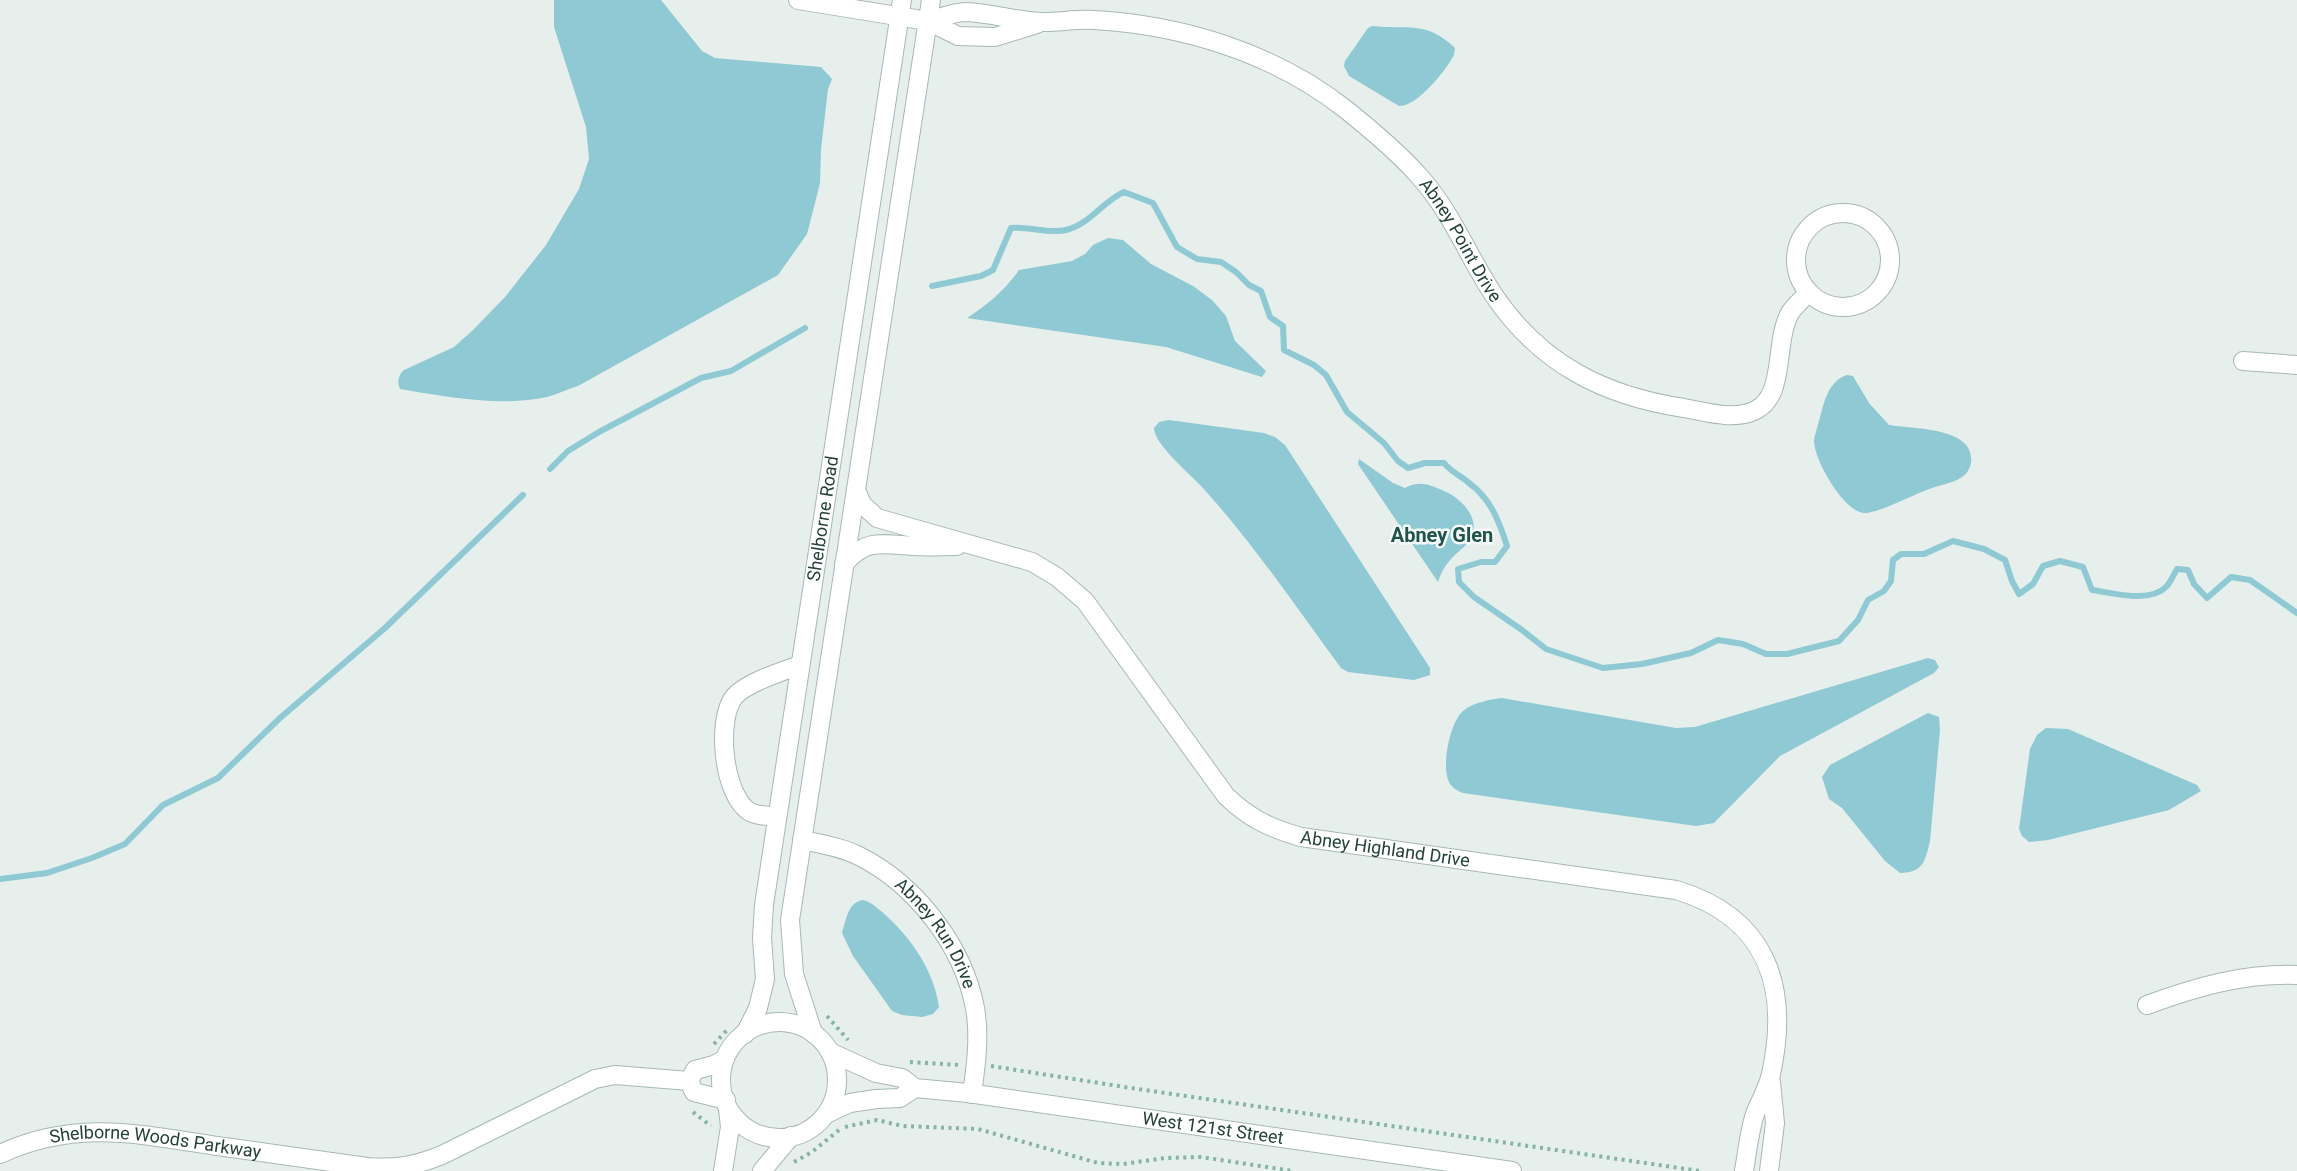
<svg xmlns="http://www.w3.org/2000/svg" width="2297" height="1171" viewBox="0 0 2297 1171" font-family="Roboto,sans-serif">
<rect width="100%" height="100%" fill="#e6efeb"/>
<path fill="#8ec9d4" d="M554 0H661L702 51 715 58 821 67 832 79 828 89 821 149 820 183 813 211 807 234 778 275 578 386C568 389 558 394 547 397 501 407 447 397 400 389 397 381 398 376 404 370L454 347 473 330 505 297 546 245 579 189 589 159 586 127 554 27Z
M1372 26C1408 30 1426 20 1455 48L1454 55C1446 70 1417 107 1399 106L1349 76 1344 66 1345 61 1368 28Z
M1108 238 1123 240 1151 264 1193 286 1212 300 1226 316 1235 341 1266 371 1262 377 1166 347 967 318C988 304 1005 290 1019 270L1072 261 1085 254 1093 245Z
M1847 375 1853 376 1869 403 1889 425C1913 429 1975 427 1971 462 1969 481 1947 483 1932 488 1914 494 1880 513 1864 513 1844 512 1814 460 1814 441 1814 437 1816 433 1817 428 1823 410 1825 382 1847 375Z
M1169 420 1264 433 1275 437 1285 445 1430 668V675L1414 680 1348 672 1341 668C1296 607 1253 543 1202 487 1190 474 1154 444 1154 428L1159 422Z
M1359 459 1393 483 1405 488C1420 480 1430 485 1444 491 1461 498 1481 518 1471 538 1467 546 1458 551 1452 558 1445 565 1441 573 1438 582L1358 464Z
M1928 658 1935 660 1939 667 1934 673 1780 756 1714 823 1696 826 1463 793C1458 791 1451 787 1449 782 1441 766 1450 722 1463 711 1473 702 1490 700 1502 698L1676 728 1695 727Z
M1928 713 1939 717 1940 730 1930 841C1925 861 1924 872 1900 873L1885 861 1842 808 1829 799 1822 777 1830 765Z
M2046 728 2068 729 2197 785 2201 791 2169 810 2048 840 2029 842 2022 836 2019 829 2030 749 2037 735Z
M862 900C870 901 876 907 882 912 910 936 934 970 939 1007L933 1014 922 1017 902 1015 892 1011 853 956 842 933C846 920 848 903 862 900Z"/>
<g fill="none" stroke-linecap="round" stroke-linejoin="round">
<path stroke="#8ec9d4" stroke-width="6" d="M932 286 981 276 993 270 1011 228C1030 226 1047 234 1066 230 1089 225 1103 201 1124 192L1153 203 1177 247 1197 259 1221 262 1236 272 1249 285 1261 291 1270 317 1283 326 1284 350 1314 365 1326 375 1347 412 1384 443 1398 461 1408 468 1425 463H1444C1451 472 1460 475 1469 483 1491 499 1499 521 1507 546L1495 562H1481L1458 569 1459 582 1474 597 1522 630 1546 649 1603 668 1642 664 1691 653 1718 640 1743 644 1766 654H1787L1839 641 1858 620 1868 600 1884 591 1891 581 1893 560 1901 554H1924L1953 541 1984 549 2005 560 2012 581 2019 594 2033 584 2043 566 2060 561 2083 567 2092 590C2114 593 2150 604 2167 586 2171 581 2174 574 2177 569L2188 570 2194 584 2207 598 2231 577 2250 580 2297 613
M550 469 568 451 599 432 701 378 731 371 805 328
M0 879 47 873 92 858 125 844 163 805 218 778 280 718 385 628 523 495"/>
<defs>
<g id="minor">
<path d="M798 0 928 21 958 36 995 37 1037 24"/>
<path id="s1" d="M928 21C940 18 954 12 966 12 992 13 1018 22 1044 22 1060 22 1077 19 1094 20 1183 25 1273 53 1344 108 1369 128 1398 152 1419 176 1451 211 1468 256 1493 294 1540 364 1604 396 1684 408 1707 412 1734 421 1756 410 1786 395 1774 341 1790 313 1794 306 1803 299 1809 292"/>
<circle cx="1843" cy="260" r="47"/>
<path d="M2243 361 2297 365"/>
<path id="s2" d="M856 490 862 504 877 518 1032 562 1057 577 1085 601 1226 796C1250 819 1270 828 1301 837L1676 890C1767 917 1790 987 1771 1074 1768 1089 1759 1102 1754 1117 1749 1134 1747 1153 1744 1171"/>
<path d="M844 564C866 538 882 544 913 546 928 547 942 546 957 546"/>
<path d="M777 816C768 816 758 816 750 812 723 796 716 720 734 697 745 683 783 671 800 665"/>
<path id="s3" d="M802 840C821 844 841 847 859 856 915 884 963 945 975 1008 980 1036 976 1066 972 1094"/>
<path d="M2147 1005C2196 987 2244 973 2297 975"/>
<circle cx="779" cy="1080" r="58"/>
<path d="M813 1033 794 974 790 920 931 0"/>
<path id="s4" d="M745 1034 758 1008 765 979 762 938 764 905 902 0"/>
<path id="s5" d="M830 1052 876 1073 902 1078 915 1088 968 1093 1512 1171"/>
<path d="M689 1081 695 1070 714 1065 725 1059"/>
<path d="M689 1081 694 1092 726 1100"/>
<path d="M826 1114 850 1103 876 1099 900 1098 915 1088"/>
<path id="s6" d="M0 1154C76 1119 138 1134 217 1146 267 1153 317 1160 367 1167 396 1169 415 1166 442 1155L595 1079 615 1075 689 1081"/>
<path d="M723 1171 730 1127 728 1109"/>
<path d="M762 1171 791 1136"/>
<path d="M1769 1171 1775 1123 1771 1082"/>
</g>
</defs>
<use href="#minor" stroke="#a8b8b2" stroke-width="20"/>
<path stroke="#86b3a5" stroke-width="4" stroke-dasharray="3 4.5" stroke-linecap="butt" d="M827 1016 848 1040
M714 1044 727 1030
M910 1062 960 1065
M991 1066 1131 1088 1700 1171
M693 1112 711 1126
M845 1127 877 1120 903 1126 978 1129 1098 1163 1123 1164 1165 1158 1201 1157 1293 1171
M794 1162 812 1152 839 1130"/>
<use href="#minor" stroke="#fff" stroke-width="18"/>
</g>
<g text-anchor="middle" stroke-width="5" stroke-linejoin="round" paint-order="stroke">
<g font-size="18" fill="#24423a" stroke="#f7fbf9">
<text dy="6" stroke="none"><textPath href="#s1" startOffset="615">Abney Point Drive</textPath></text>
<text dy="6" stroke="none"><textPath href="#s4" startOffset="524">Shelborne Road</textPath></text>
<text dy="6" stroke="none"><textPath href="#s2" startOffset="675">Abney Highland Drive</textPath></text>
<text dy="6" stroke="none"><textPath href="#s3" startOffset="171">Abney Run Drive</textPath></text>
<text dy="6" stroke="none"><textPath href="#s5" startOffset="394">West 121st Street</textPath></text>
<text dy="6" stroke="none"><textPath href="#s6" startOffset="159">Shelborne Woods Parkway</textPath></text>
</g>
<g font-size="20" font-weight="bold" fill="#1f5548" stroke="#f7fbf9">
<text x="1442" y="542">Abney Glen</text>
</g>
</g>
</svg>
